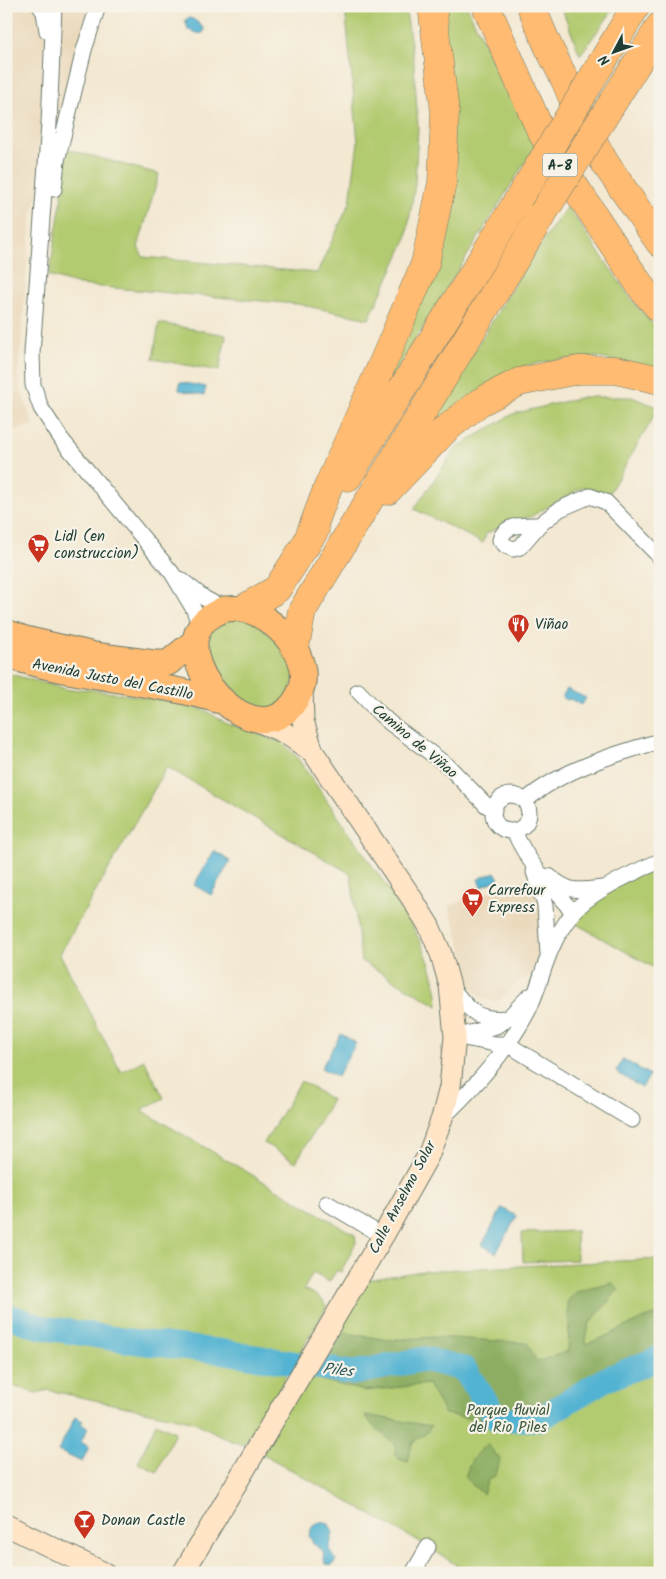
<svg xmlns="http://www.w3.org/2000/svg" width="666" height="1579" viewBox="0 0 666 1579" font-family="Kalam,sans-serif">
<rect width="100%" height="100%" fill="#f7f3e8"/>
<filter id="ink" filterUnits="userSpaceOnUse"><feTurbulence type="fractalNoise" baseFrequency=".02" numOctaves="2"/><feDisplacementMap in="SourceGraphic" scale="10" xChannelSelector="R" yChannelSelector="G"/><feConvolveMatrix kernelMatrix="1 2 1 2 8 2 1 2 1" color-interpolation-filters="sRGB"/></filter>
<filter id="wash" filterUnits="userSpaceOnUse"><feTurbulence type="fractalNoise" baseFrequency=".0096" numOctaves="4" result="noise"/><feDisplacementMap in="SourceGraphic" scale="20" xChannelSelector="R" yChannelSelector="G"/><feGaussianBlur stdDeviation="1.12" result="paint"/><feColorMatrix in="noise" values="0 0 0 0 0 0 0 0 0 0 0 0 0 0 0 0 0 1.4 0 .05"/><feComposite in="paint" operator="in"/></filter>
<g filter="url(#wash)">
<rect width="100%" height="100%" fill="#f3e8d1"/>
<path fill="#ead8ba" d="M6 6H89L31 219 18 378 27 408 34 425 6 432Z
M527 879 538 900 542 927 537 955 530 976 515 983 508 993 500 1000 491 1001 480 997 472 989 455 925 448 906Z"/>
<path fill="#b2ca6f" stroke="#688452" d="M345 6H405L414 63 418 127 415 184 406 240 369 319 297 304 79 285 49 276 62 196 66 149 159 174 138 247 143 257 317 273 350 202 358 142Z
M441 6H467L501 80 537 143 376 403 433 265Z
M561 6H616L580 55Z
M567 206 634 303 660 332V371L595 357 561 359 528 365 502 377 428 428 523 270Z
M159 323 226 335 219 371 153 359Z
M583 397H632L659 408 608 495 583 487 530 517 512 520 486 534 483 543 414 509 456 448 513 414Z
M243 609 300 662 282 716 221 701 200 627Z
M6 673 70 690 87 689 176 702 206 711 227 723 283 743 296 756 403 910C421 940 436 970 438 1006L361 961 351 874 167 767 60 954 121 1072 144 1060 164 1098 141 1110 355 1235 356 1242 341 1272 337 1270 329 1282 313 1273 304 1289C312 1294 324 1297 326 1308L263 1416 243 1445C225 1440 209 1428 191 1421L48 1390 36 1393 6 1384V980L8 979 6 974Z
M660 861V971L578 925 573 912Z
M301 1081 332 1100 296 1162 264 1143Z
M576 1231 577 1260 523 1262 522 1233Z
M660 1259V1573H469L428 1547 256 1450 355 1282 422 1271Z
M156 1423 175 1432 157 1472 138 1463Z"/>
<path fill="#8dae62" stroke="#56764b" d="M612 1283 619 1289 589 1324 585 1344C611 1337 633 1319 660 1314V1367L634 1375 518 1428 445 1414 428 1384 364 1391 313 1378 340 1332 389 1340 436 1337 527 1343 537 1362 568 1351 569 1328 567 1302 576 1292Z
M365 1415 431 1426 428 1431 412 1443 408 1462 399 1459 394 1454 397 1446 373 1426Z
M488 1445 500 1459 496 1475 488 1480 483 1494 465 1478C470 1462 473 1453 488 1445Z"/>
<path fill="#53b3d2" stroke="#397883" d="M189 18C194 18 201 25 204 29L203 33C198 35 193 31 188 29L185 20Z
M180 382 206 387 204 395 179 390Z
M567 689 586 698 582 705 570 699 567 700 562 697Z
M214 851 230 861 211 895 194 885Z
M495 872 499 879 481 887 478 879Z
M341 1034 356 1043 337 1077 321 1068Z
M623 1059 650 1075 642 1088 616 1072Z
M502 1208 517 1216 496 1253 482 1245Z
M75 1417 83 1421 81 1424 88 1428 81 1442 89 1447 82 1462 58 1451Z
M320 1522 329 1524 333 1533 330 1545V1550L336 1560 332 1566 325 1564 323 1552 314 1544 309 1536 312 1527Z"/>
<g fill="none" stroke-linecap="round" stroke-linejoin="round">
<path stroke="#53b3d2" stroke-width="25" d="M6 1315 40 1327 130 1341 225 1352 353 1373 424 1359 464 1369 497 1419H539L604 1380 660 1358"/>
</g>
</g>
<g filter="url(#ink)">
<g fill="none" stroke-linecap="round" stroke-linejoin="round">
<defs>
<path id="street" d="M40 6 44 12 47 31
M54 6 49 124 32 353 33 385 41 408 62 440 172 573 194 610 200 627
M54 189 57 161 84 50 98 6
M539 525C525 525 505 523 500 540L506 546 513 549 520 547 539 525 560 509 590 496 606 502 660 557
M180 579 204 598 224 609
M358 691 379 713 390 723 448 766 486 805 494 810
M493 813a18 18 0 1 1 36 0a18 18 0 1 1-36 0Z
M525 801C561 770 615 754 660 741
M514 831C527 862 551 887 573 912
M534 872 545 905 548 954
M549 876C570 893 577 891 602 888
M450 986C470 1010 474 1021 508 1018L529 996
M455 1037 496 1026 503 1022
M459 1037 495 1044H507
M507 1044 632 1120
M442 1118C475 1087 507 1051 528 1011 539 989 543 965 554 943 558 933 566 922 572 914 589 892 634 872 660 861
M327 1203 383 1236
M413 1573 428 1547"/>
<path id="secondary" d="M253 719 285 733 313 752
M6 1525 104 1573
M183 1573 383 1236 428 1156 442 1118 450 1087 455 1037 450 986 441 954 429 926 411 897 313 752 303 721 302 688"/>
<path id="primary" d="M224 609C230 609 237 608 243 609 275 616 317 660 299 694 263 765 173 670 200 627 204 619 216 613 224 609Z
M6 632 25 639 94 655 154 663H168L195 641
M6 655C58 673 112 677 165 688 184 691 202 696 221 701"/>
<path id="highway" d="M486 6 539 127 557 160 644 291 660 309
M531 6 548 46 565 80 583 123 605 163 660 243
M601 64 636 6
M618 94 660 26
M348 477 528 184
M387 491 446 429 480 402 519 382 578 370H616L660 380
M306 545 328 487 385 358 425 264 442 183 445 112 432 6
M243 609 277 589 315 530
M295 648 302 611 543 213"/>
</defs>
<use href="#street" stroke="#69796b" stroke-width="17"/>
<use href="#secondary" stroke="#69796b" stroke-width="23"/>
<use href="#primary" stroke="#69796b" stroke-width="27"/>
<use href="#highway" stroke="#69796b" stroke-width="29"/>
<use href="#street" stroke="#fff" stroke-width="15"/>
<use href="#secondary" stroke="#ffe4c6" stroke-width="21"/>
<use href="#primary" stroke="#febb71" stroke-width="25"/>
<use href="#highway" stroke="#febb71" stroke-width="28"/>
<defs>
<path id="highway-bridge" d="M528 184 601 64
M543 213 618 94"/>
</defs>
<use href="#highway-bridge" stroke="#69796b" stroke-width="29" stroke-linecap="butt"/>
<use href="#highway-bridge" stroke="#febb71" stroke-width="28"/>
</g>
</g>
<defs>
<symbol id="supermarket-pin" viewBox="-11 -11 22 30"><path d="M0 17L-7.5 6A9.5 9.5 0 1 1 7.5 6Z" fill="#c8321e" stroke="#f7f3e8"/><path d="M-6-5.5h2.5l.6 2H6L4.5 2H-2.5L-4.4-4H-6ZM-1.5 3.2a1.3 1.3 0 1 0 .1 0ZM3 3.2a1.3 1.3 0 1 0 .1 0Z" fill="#fff"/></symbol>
<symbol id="restaurant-pin" viewBox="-11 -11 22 30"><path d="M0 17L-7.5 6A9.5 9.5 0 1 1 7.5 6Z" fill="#c8321e" stroke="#f7f3e8"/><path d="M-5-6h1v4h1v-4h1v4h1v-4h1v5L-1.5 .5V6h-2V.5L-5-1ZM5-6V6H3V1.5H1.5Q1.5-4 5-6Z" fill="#fff"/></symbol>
<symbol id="bar-pin" viewBox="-11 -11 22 30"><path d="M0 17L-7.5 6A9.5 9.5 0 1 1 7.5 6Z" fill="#c8321e" stroke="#f7f3e8"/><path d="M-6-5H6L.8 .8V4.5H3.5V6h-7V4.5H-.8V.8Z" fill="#fff"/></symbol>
</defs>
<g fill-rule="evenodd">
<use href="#supermarket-pin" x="26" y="532" width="25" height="34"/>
<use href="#restaurant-pin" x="506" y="612" width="25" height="34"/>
<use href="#supermarket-pin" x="460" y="886" width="25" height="34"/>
<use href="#bar-pin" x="72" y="1508" width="25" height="34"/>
</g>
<g text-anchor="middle" stroke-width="4.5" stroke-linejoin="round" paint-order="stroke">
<rect fill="#f7f3e8" stroke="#60746a" stroke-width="1" x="542.5" y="153.5" width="35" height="23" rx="4"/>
<g font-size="14" font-weight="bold" fill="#1f3d34">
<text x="560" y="170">A-8</text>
</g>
<g font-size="15" fill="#1f3d34" stroke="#f7f3e8" text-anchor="start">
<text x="54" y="541">Lidl (en<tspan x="54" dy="17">construccion)</tspan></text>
<text x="535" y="629">Viñao</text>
<text x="488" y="895">Carrefour<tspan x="488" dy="17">Express</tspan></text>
<text x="101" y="1525">Donan Castle</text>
</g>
<g font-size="15" fill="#1f3d34" stroke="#f7f3e8">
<text transform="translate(113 679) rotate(11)" y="5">Avenida Justo del Castillo</text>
<text transform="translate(415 741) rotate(40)" y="5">Camino de Viñao</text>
<text transform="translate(402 1197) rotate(-62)" y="5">Calle Anselmo Solar</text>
</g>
<g font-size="15" fill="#3c5940" stroke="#f7f3e8">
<text x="508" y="1415">Parque fluvial<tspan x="508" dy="17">del Rio Piles</tspan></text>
</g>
<g font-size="16" font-style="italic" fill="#2c5a5c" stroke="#f7f3e8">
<text transform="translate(338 1369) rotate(6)" y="6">Piles</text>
</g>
</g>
<rect width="666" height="1579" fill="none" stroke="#f7f3e8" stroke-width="25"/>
<g transform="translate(614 52) rotate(229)" stroke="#f7f3e8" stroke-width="4" paint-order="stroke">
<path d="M0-4L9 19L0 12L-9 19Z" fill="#1f3d34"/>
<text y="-8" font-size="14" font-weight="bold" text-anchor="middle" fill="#1f3d34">N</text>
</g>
</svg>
